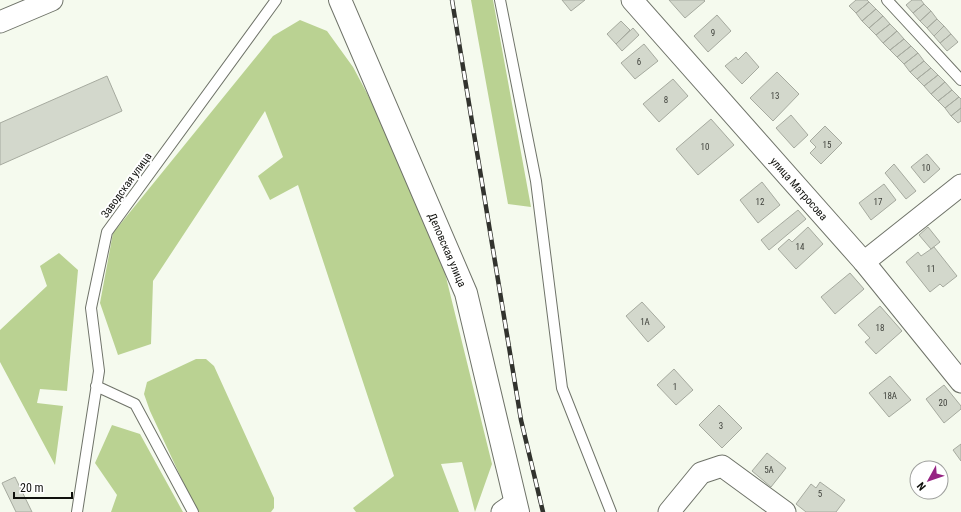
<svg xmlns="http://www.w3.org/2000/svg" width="961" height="512" viewBox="0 0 961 512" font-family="'Roboto Condensed',sans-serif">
<rect width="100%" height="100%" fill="#f5faee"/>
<path fill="#bad292" d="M471 0H493L531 207 508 204Z
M300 20 327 31 353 67 394 144 445 273 492 464 475 512 462 462 441 464 459 512H356L353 508 394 476 298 185 270 200 258 176 283 157 265 111 153 281 151 344 118 355 100 303 113 233 273 36Z
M59 253 78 270 67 391 40 389 37 403 63 406 55 465 0 362V330L47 286 40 266Z
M196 359H206L214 366 274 498V508L271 512H197L150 411 144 394 147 382Z
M112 425 140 434 183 512H111L117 495 95 463Z"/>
<path fill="#d3d8cc" stroke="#a6aa9f" d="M562 0H585L571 11Z
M669 0H704L705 1 685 18Z
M856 0H867L869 2 856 13 849 6Z
M912 0H921L924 4 913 13 906 5Z
M869 2 876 9 862 21 856 13Z
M924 4 931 11 920 21 913 13Z
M876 9 883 16 869 28 862 21Z
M931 11 937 19 927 28 920 21Z
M717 15 731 31 708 52 694 36Z
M883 16 890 24 876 35 869 28Z
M937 19 944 26 934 36 927 28Z
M621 21 630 30 616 44 607 34Z
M890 24 897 31 883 43 876 35Z
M944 26 951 34 940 43 934 36Z
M633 28 639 35 622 51 616 44Z
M897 31 904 39 890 50 883 43Z
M951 34 958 42 947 51 940 43Z
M904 39 911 46 897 57 890 50Z
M644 44 658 61 635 79 621 63Z
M911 46 918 53 904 64 897 57Z
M746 52 759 67 742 84 725 66 736 57 738 60Z
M918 53 924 61 910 72 904 64Z
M924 61 931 68 917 79 910 72Z
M931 68 938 75 924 86 917 79Z
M777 72 799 94 773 121 750 98Z
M938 75 945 82 931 94 924 86Z
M107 76 122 111 0 165V123Z
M673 79 688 96 659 122 643 104Z
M945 82 952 90 938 101 931 94Z
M952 90 959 97 945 108 938 101Z
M959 97 961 99V108L951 116 945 108Z
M961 108V121L958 123 951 116Z
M791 115 808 135 794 148 776 128Z
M711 119 734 145 698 175 676 149Z
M825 126 842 143 821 164 810 153 816 147 810 141Z
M927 154 940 169 924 183 911 167Z
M894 164 916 191 906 199 885 173Z
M762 182 780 205 758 223 740 200Z
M884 184 896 200 871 220 859 203Z
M798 210 806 219 769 250 761 240Z
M808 227 823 244 796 269 778 249 789 239 792 242Z
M928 227 940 242 931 249 919 235Z
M934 247 957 276 943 287 940 284 930 292 906 262 918 252 921 256Z
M850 273 864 289 835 314 821 297Z
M642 302 665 327 648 342 626 316Z
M880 306 902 331 876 354 865 342 870 338 858 325Z
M674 369 693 390 676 405 657 385Z
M890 376 911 400 889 417 869 393Z
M944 385 961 406V409L944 423 926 399Z
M719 405 742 428 722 448 699 425Z
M961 444V461L953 450Z
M767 453 786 468 771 487 752 471Z
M15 477 32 512H16L2 483Z
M820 482 845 500 836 512H806L796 504 811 484 816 488Z"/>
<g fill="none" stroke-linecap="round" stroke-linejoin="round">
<defs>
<path id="service" d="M500 0 536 181 562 388 611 512
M887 0 961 80
M96 386 135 404 193 512
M77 512 99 371 91 308 107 232 276 0"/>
<g id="minor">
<path id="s1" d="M632 0 864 262 961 382"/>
<path d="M0 22 52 0"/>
<path d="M864 262 961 185"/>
<path d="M502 512 515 503"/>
<path d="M669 512 701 473 722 466 785 512"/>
</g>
<g id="tertiary">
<path id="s2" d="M340 0 466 293 518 512"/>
</g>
</defs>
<use href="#service" stroke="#6f7369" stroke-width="12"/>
<use href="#minor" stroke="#6f7369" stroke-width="23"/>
<use href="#tertiary" stroke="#6f7369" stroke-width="24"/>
<use href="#service" stroke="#fff" stroke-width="10"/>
<use href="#minor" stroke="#fff" stroke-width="21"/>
<use href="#tertiary" stroke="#fff" stroke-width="22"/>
<defs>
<path id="rail" d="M452 0 521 420 543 512"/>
</defs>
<use href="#rail" stroke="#32332e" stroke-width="4.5"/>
<use href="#rail" stroke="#fff" stroke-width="3" stroke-dasharray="9" stroke-linecap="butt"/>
</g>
<g text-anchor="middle" stroke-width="4" stroke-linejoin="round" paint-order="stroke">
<g font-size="9" fill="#41433d">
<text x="713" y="36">9</text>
<text x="639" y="65">6</text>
<text x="775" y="99">13</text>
<text x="666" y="103">8</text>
<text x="827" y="148">15</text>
<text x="705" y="150">10</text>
<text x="926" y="171">10</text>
<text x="760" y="205">12</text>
<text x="878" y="205">17</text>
<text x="800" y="250">14</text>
<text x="931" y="272">11</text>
<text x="645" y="325">1А</text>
<text x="880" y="331">18</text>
<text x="675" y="390">1</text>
<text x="890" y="399">18А</text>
<text x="943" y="406">20</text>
<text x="721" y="429">3</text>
<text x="769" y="473">5А</text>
<text x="820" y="497">5</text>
</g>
<g font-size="11" fill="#10110d" stroke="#fff">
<text transform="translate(126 185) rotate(-54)" y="4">Заводская улица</text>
<text dy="4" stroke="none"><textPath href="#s1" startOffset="252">улица Матросова</textPath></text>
<text dy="4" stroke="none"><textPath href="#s2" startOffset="272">Деповская улица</textPath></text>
</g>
</g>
<g transform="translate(929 480) rotate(230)"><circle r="19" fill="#ffffff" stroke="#9fa09e"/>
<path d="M0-3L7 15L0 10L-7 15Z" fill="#962483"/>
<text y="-6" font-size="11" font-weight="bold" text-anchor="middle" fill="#10110d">N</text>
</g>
<path d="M14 492v6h58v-6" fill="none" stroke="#10110d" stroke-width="2"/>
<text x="20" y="492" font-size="12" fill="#10110d" stroke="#ffffff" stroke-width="3" paint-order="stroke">20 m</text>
</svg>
